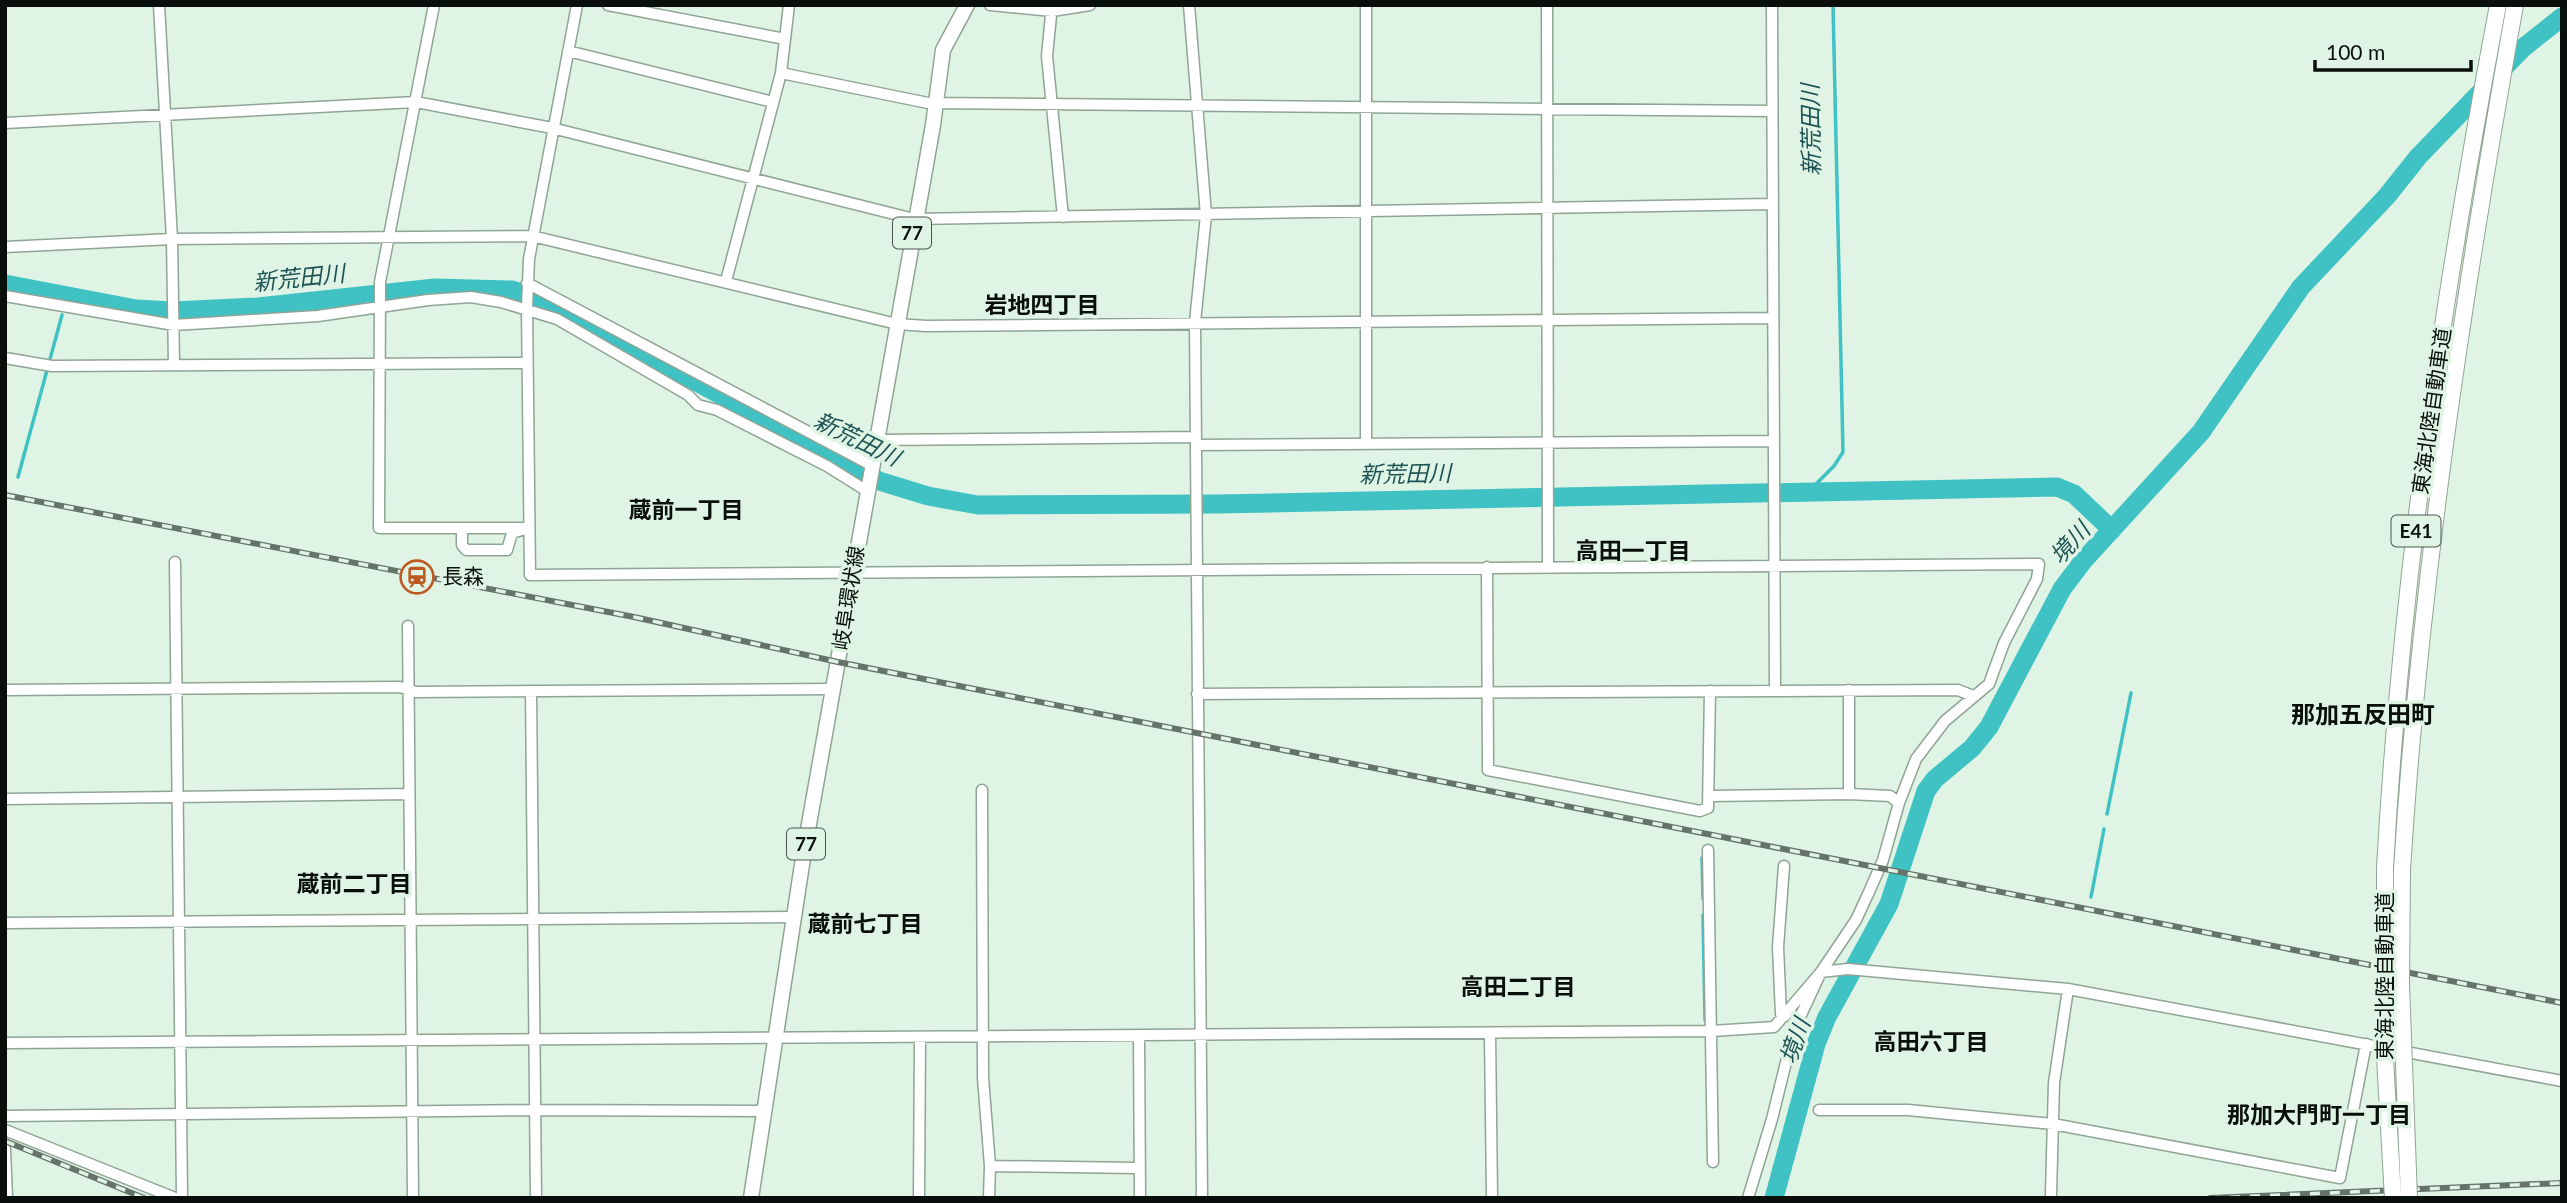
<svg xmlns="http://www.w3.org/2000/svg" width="2567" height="1203" viewBox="0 0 2567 1203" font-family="Lato,'Noto Sans JP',sans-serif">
<rect width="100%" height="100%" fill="#dff4e4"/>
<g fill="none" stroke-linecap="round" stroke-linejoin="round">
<path stroke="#40c2c4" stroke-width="3.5" d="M18 477 62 315
M1808 492 1834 466 1843 452 1833 5
M2107 814 2131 693
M1702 858 1703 899
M2091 897 2104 829
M1703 915 1705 1020"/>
<path stroke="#40c2c4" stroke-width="19" d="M5 284 136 309 173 311 258 307 435 288 512 290 553 304 879 481 928 496 978 505 1217 504 2057 487 2074 494 2112 530
M1774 1198 1816 1044 1827 1017 1889 904 1926 791 1935 779 1972 748 1989 727 2062 589 2083 561 2201 432 2301 287 2387 196 2418 157 2523 48 2562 17"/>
<defs>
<path id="minor" d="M159 5 172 239 174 364
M434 5 380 282 379 528H528L512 533 507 550H466L462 545V528
M577 5 529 259 527 307 530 575 2039 564 2037 579 2004 643 1989 684 1945 721 1916 759 1899 803 1883 860 1869 892 1856 920 1821 972 1794 1030 1772 1119 1748 1198
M608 5 785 39
M990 5 1052 11 1090 5
M1052 5 1047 56 1063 217
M1189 5 1206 215 1195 322 1202 1198
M1366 5V444
M1547 5 1548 567
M1772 5 1775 691
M568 51 773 102
M781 73 928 103 1772 111
M5 123 416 102 552 128 914 219 1771 204
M5 247 172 239 532 236 897 324 926 326 1771 318
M726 281 781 73 789 5
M527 283 871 465
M5 296 174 325 318 316 428 300 471 297 501 302 557 319 688 395 698 405 717 410 827 466 867 491
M5 358 52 366 527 363
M877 440 1196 437
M1196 445 1772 441
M175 562 182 1198
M1487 567 1488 770 1700 811 1708 808 1710 691
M408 626 413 1198
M5 690 400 687 416 692 833 689
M531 691 536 1198
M1197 694 1958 690 1973 696
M982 790 983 1078 990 1166 989 1198
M1849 794V690
M1710 796 1849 794 1890 796 1899 803
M5 799 409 794
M1708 850 1713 1162
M1784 866 1778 947 1781 1014 1785 1016
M5 923 794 917
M1490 1033 1492 1198
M1139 1036 1140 1198
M5 1043 1712 1031 1774 1027 1821 972 1848 969 2068 989 2562 1081
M1819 1110H1908L2053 1124 2340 1178 2366 1044
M5 1116 534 1110 764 1111
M5 1130 175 1198
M5 1149 7 1198
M990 1166 1139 1168
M2051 1194 2054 1083 2068 989
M919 1198 920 1038"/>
<path id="major" d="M751 1198 803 858 933 125 943 50 967 5"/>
<path id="highway" d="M2385 868C2401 578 2444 290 2498 5
M2402 870C2420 579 2464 292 2515 5"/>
</defs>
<use href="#minor" stroke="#90a495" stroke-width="13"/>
<use href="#major" stroke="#90a495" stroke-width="17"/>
<use href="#highway" stroke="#90a495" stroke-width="18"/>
<use href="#minor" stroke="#fff" stroke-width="10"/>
<use href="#major" stroke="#fff" stroke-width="14"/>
<use href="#highway" stroke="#fff" stroke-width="16"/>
<defs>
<path id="rail" d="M5 495 634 617 838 662 2562 1003
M5 1141 144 1198
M2210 1198 2562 1183"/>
</defs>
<use href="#rail" stroke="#667369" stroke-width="6"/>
<use href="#rail" stroke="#dff4e4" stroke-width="3.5" stroke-dasharray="10" stroke-linecap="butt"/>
<defs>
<path id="highway-bridge" d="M2385 868V1058L2393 1198
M2402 870 2401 985 2409 1198"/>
</defs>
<use href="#highway-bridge" stroke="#90a495" stroke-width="18" stroke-linecap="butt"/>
<use href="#highway-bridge" stroke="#fff" stroke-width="16"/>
</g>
<defs>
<symbol id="station-ring" viewBox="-11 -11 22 22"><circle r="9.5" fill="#dff4e4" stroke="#bd5921" stroke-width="1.5"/><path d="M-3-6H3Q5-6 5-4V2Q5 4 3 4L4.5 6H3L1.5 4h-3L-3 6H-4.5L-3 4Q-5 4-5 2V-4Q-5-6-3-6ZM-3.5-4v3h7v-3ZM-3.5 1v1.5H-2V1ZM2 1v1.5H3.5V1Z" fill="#bd5921"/></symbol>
</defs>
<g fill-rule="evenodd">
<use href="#station-ring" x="398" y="558" width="38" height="38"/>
</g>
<g text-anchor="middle" stroke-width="7" stroke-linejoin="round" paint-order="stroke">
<g fill="#dff4e4" stroke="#49544c" stroke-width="2">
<rect x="893" y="217.5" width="38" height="31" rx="5"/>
<rect x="2391.5" y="515.5" width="49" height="31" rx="5"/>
<rect x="787" y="828.5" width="38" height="31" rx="5"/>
</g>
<g font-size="19" font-weight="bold" fill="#09100b">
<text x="912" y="240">77</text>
<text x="2416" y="538">E41</text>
<text x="806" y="851">77</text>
</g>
<g font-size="21" fill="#09100b" stroke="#dff4e4">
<text transform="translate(2432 411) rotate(-82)" y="7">東海北陸自動車道</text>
<text transform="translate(849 598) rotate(-81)" y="7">岐阜環状線</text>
<text transform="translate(2385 976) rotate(-90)" y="7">東海北陸自動車道</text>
</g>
<g font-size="21" fill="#09100b" stroke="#dff4e4" text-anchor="start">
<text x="442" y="584">長森</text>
</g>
<g font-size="23" font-style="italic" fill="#1d5354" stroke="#dff4e4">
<text transform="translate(1811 130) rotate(-91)" y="8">新荒田川</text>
<text transform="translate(299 278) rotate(-6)" y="8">新荒田川</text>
<text transform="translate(857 439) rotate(26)" y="8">新荒田川</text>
<text transform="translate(1405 474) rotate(-1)" y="8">新荒田川</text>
<text transform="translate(2070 543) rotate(-48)" y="8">境川</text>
<text transform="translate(1795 1041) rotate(-70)" y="8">境川</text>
</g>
<g font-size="23" font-weight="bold" fill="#09100b" stroke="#dff4e4">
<text x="1042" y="313">岩地四丁目</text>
<text x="686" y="518">蔵前一丁目</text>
<text x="1633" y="559">高田一丁目</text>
<text x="354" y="892">蔵前二丁目</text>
<text x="865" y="932">蔵前七丁目</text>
<text x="1518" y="995">高田二丁目</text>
<text x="1931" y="1050">高田六丁目</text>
<text x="2319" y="1123">那加大門町一丁目</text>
</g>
<g font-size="24" font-weight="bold" fill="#09100b" stroke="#dff4e4">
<text x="2363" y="723">那加五反田町</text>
</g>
</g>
<rect width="2567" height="1203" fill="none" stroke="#09100b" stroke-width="14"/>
<path d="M2315 60v10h156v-10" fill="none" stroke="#09100b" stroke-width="3.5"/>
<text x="2326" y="60" font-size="21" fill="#09100b" stroke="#dff4e4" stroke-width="5" paint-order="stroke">100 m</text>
</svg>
